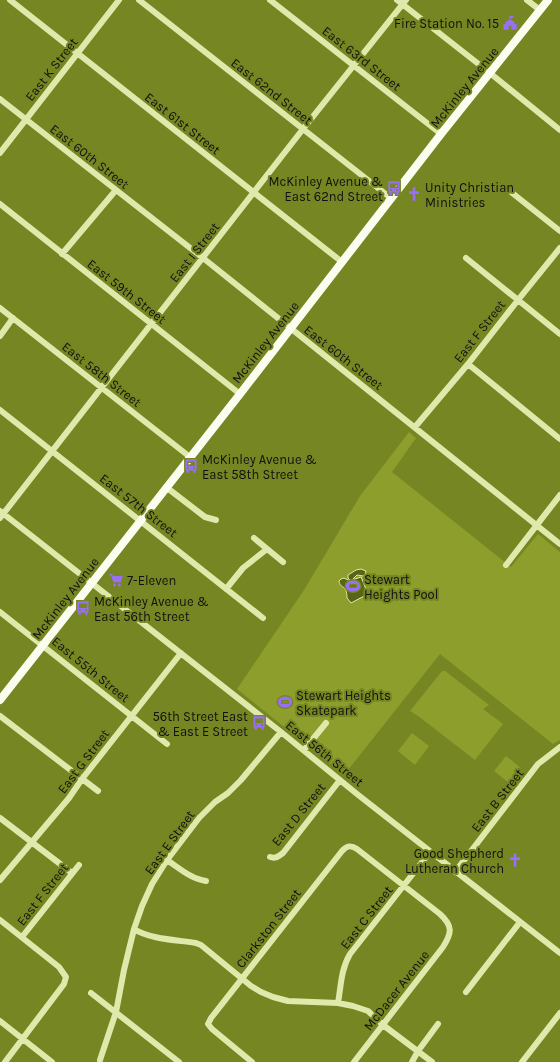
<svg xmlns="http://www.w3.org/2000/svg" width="560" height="1062" viewBox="0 0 560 1062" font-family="Karla,sans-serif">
<rect width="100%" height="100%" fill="#768622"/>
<path fill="#8d9e2c" d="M409 432 416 438 392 472 511 567 538 534 560 552V740L553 744 440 654 344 775 237 689 304 590 360 496Z
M442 671H445L489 705 483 709 503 724 475 760 418 716 410 711Z
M412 733 429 746 415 765 398 751Z
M506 756 521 768 509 783 494 771Z"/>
<path fill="#586518" stroke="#e0eaa0" d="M361 569 366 571 365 575 363 576 357 575 352 580 361 577 368 594 351 603 347 598C347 584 340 589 339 581L341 579 344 578 350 581V580L348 578V575L356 570Z"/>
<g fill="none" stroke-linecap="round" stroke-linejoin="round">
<path stroke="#e0e9ac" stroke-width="6" d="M10 0 342 262
M139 0 392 199
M270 0 441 134
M397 0 490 73 560 130
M527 0 540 10
M0 99 203 258 560 544
M0 153 119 0
M511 192 560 231
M0 204 240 394
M62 254 116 190
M466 258 560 334
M0 308 190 457
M0 336 13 318
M468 364 560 439
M0 410 263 618
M415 427 468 364 518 300 560 248
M166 487 205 517 216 520
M0 511 281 732 357 794 560 953
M0 518 303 129 406 0
M254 538 283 562
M506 565 560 495
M226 589 243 568 267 549
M0 612 167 744
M0 716 98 791
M304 750 326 723
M0 818 72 873
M270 857C276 859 279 856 283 853L340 780
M167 860C179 868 191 879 206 881
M455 872 538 764 560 747
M0 880 69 798 82 779 181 653
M0 920 59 967 66 977 64 984 5 1062
M134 929C149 939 177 940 196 943L201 945 251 986 261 992 273 997 288 1001 338 1003 353 1006 368 1011 383 1025 432 1062
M22 937 79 865
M466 992 520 922
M91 993 179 1062
M338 1003C341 986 341 969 350 954L430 852
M0 1021 52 1062
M100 1060 116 1012 124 970 134 929 142 906 152 884 167 860 199 818 215 802 228 793 241 780 281 732
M252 1062 212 1029 208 1024 211 1018 342 851C347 845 351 845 357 849L440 914C453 926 452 933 443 947L354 1062
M412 1062 418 1051 438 1024
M522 1062 560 1013"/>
<path stroke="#fbfeef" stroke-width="8" d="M0 700 240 394 441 134 548 0"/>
</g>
<defs>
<symbol id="civic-bare" viewBox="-9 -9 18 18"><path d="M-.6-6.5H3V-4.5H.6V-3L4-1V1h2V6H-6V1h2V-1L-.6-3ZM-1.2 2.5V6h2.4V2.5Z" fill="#986ff5" stroke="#768622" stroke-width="2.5" paint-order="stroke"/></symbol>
<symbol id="bus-bare" viewBox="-9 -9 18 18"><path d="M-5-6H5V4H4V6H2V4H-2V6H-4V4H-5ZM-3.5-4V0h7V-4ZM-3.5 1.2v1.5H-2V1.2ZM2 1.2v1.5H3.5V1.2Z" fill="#986ff5" stroke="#768622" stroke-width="2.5" paint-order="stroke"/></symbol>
<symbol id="church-bare" viewBox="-9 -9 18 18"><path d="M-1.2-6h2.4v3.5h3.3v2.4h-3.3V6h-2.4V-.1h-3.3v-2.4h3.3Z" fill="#986ff5" stroke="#768622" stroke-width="2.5" paint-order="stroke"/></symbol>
<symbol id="supermarket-bare" viewBox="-9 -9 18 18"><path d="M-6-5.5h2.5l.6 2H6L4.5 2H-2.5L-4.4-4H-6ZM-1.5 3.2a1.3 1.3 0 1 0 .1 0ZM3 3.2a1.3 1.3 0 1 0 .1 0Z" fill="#986ff5" stroke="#768622" stroke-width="2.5" paint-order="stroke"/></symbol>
<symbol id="stadium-bare" viewBox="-9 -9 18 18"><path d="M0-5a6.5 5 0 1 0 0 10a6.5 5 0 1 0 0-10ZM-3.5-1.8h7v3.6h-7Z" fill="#986ff5" stroke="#768622" stroke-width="2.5" paint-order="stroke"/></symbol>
</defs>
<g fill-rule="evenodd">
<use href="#civic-bare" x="500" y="13" width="20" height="20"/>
<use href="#bus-bare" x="384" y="178" width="20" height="20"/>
<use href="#church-bare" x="404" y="184" width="20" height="20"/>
<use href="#bus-bare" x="181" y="456" width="20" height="20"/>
<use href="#supermarket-bare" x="106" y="570" width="20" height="20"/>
<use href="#stadium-bare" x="343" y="576" width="20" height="20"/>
<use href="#bus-bare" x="73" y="598" width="20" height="20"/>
<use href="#stadium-bare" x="275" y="692" width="20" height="20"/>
<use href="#bus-bare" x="249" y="713" width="20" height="20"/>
<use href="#church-bare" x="505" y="850" width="20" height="20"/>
</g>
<g text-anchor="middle" stroke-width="4" stroke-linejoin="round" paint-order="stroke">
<g font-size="13" fill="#111" stroke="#768622" text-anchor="start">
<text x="499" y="28" text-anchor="end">Fire Station No. 15</text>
<text x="383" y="186" text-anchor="end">McKinley Avenue &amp;<tspan x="383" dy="15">East 62nd Street</tspan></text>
<text x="425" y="192">Unity Christian<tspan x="425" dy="15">Ministries</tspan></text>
<text x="202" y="464">McKinley Avenue &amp;<tspan x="202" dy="15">East 58th Street</tspan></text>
<text x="364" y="584">Stewart<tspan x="364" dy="15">Heights Pool</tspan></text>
<text x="127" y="585">7-Eleven</text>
<text x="94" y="606">McKinley Avenue &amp;<tspan x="94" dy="15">East 56th Street</tspan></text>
<text x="296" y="700">Stewart Heights<tspan x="296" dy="15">Skatepark</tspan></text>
<text x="248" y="721" text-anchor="end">56th Street East<tspan x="248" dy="15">&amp; East E Street</tspan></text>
<text x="504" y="858" text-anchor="end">Good Shepherd<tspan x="504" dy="15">Lutheran Church</tspan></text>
</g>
<g font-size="13" fill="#111" stroke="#768622">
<text transform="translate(362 58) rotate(38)" y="5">East 63rd Street</text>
<text transform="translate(51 69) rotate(-52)" y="5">East K Street</text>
<text transform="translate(464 87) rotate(-51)" y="5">McKinley Avenue</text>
<text transform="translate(272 91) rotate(38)" y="5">East 62nd Street</text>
<text transform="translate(183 123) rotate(38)" y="5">East 61st Street</text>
<text transform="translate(90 156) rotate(38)" y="5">East 60th Street</text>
<text transform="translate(194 252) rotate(-52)" y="5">East I Street</text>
<text transform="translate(127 291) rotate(38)" y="5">East 59th Street</text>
<text transform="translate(479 331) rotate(-52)" y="5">East F Street</text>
<text transform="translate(265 342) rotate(-52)" y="5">McKinley Avenue</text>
<text transform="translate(344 357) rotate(38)" y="5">East 60th Street</text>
<text transform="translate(102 374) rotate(38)" y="5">East 58th Street</text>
<text transform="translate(139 505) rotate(38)" y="5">East 57th Street</text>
<text transform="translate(65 598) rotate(-52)" y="5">McKinley Avenue</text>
<text transform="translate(91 669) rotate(39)" y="5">East 55th Street</text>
<text transform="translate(325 753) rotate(39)" y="5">East 56th Street</text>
<text transform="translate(83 761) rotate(-53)" y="5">East G Street</text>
<text transform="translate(497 800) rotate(-52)" y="5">East B Street</text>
<text transform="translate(298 814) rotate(-51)" y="5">East D Street</text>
<text transform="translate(169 842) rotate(-54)" y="5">East E Street</text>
<text transform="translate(42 894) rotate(-52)" y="5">East F Street</text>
<text transform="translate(366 917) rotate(-52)" y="5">East C Street</text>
<text transform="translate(268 928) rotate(-52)" y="5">Clarkston Street</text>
<text transform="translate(396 990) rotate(-52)" y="5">McDacer Avenue</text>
</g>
</g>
</svg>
